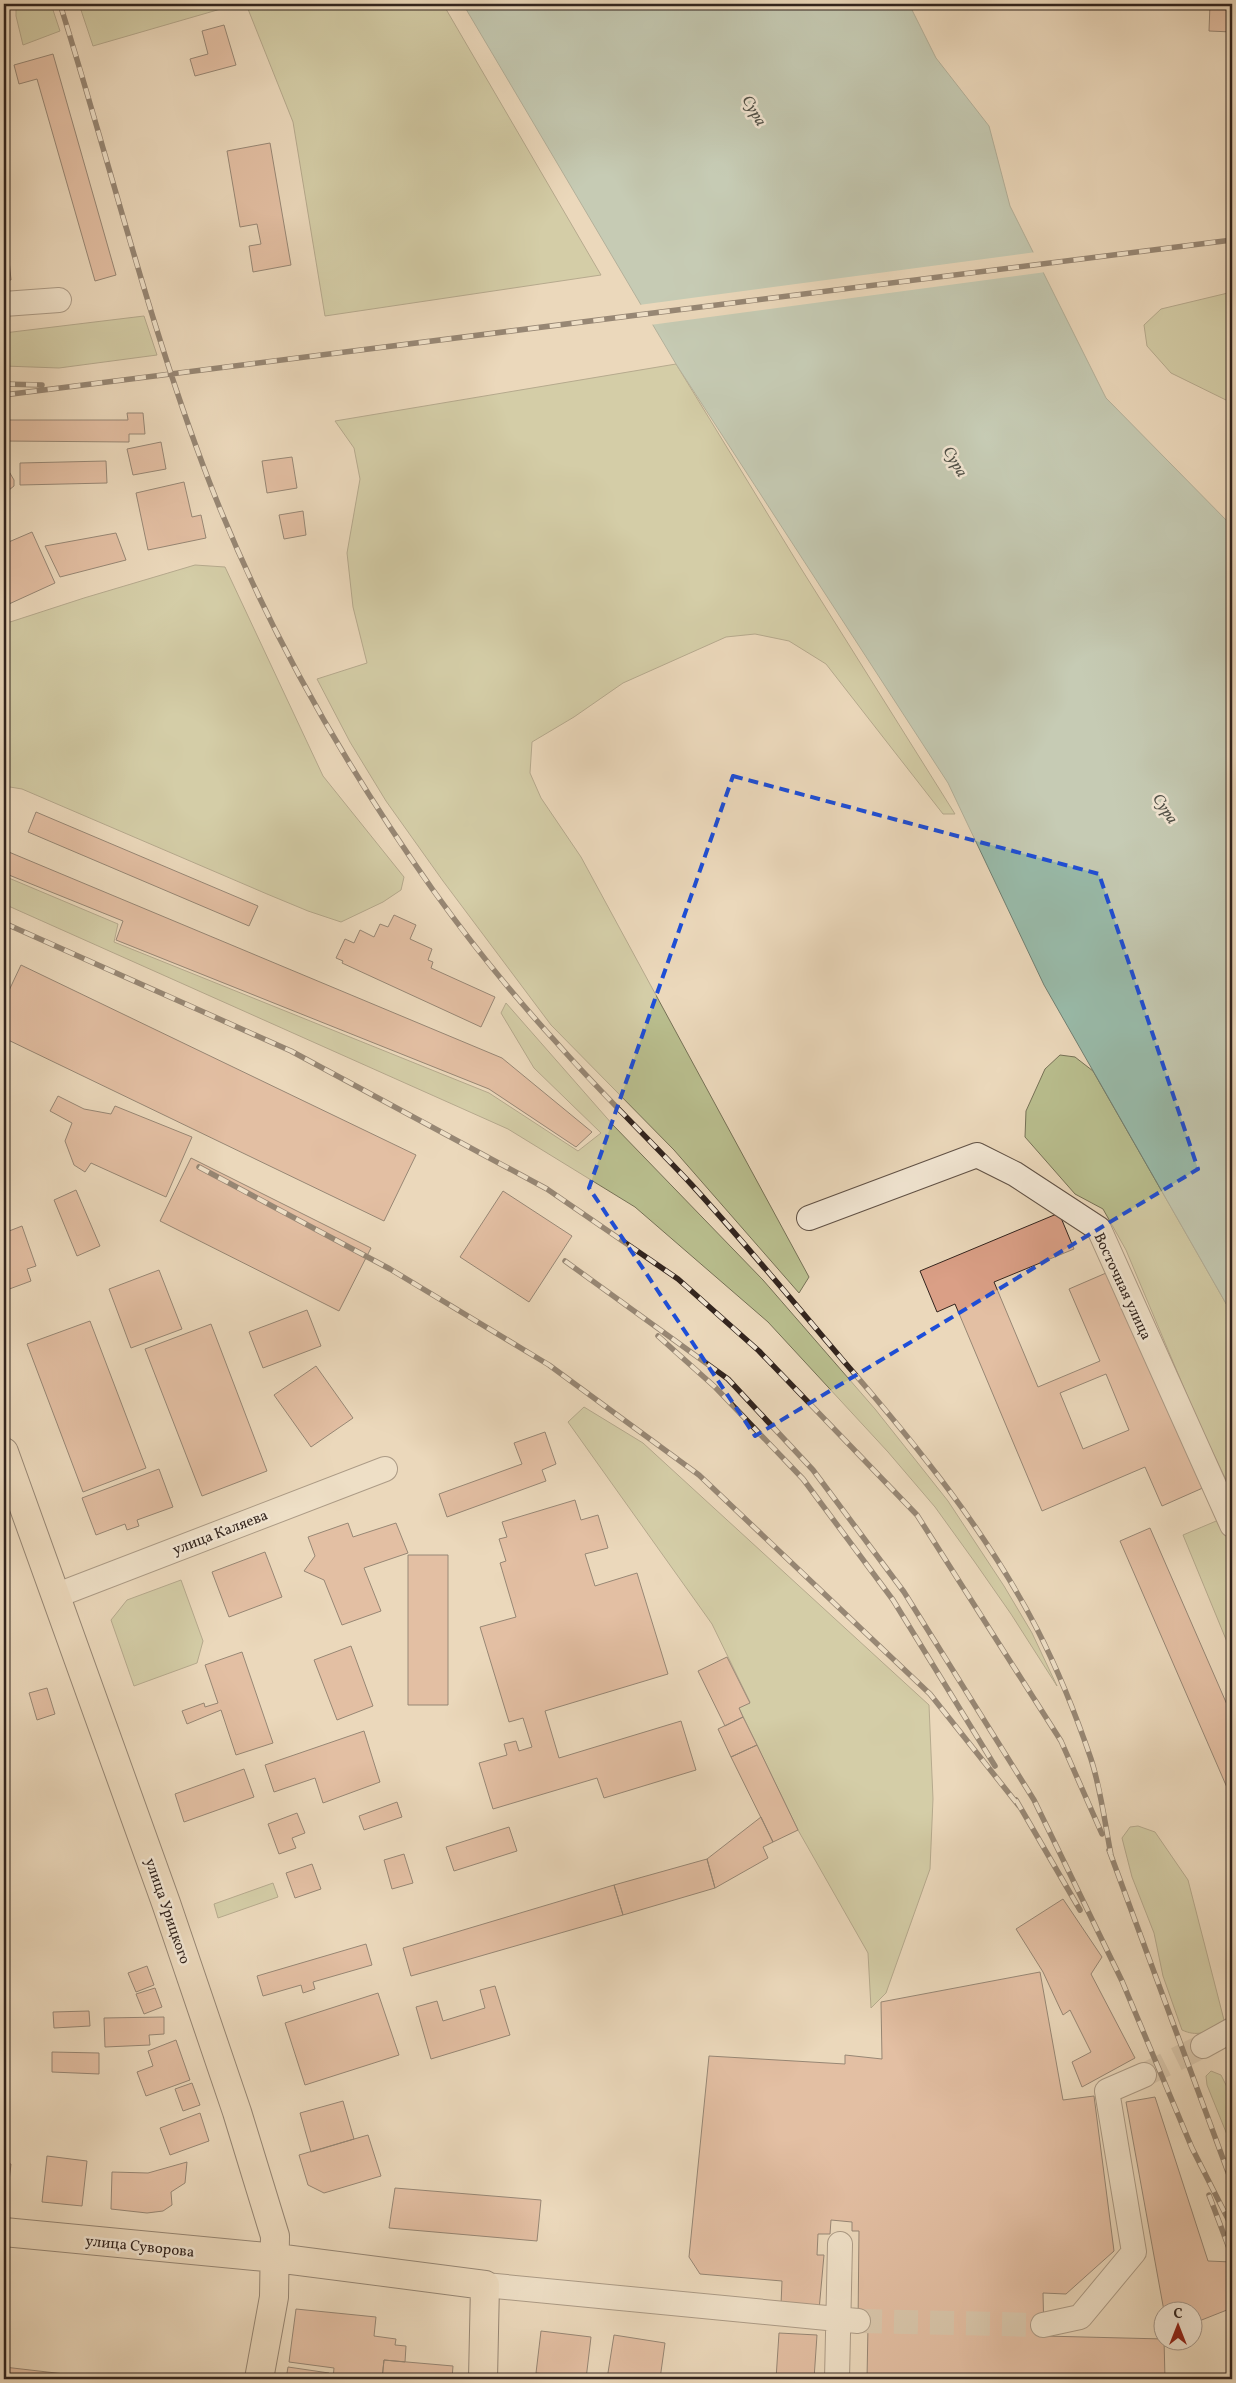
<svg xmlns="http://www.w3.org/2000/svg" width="1236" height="2383" viewBox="0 0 1236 2383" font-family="Vollkorn,serif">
<rect width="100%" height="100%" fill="#ebd8bb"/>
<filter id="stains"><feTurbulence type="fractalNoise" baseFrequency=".004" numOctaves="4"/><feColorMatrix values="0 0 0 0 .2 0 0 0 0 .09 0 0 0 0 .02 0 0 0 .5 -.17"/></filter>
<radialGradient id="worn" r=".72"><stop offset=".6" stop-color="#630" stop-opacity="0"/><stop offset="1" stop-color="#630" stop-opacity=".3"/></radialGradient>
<path fill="#b9be8e" stroke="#767156" d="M16 4H51L60 31 23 45 16 16Z
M79 4H238L93 46Z
M246 4H443L601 275 325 316 293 122Z
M1232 292V398L1228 401 1171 373 1147 346 1144 325 1161 309Z
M144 316 157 355 59 368 4 366V333Z
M676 364 797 562 955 814H943L826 664 789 641 755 634 726 637 623 683 574 717 532 742 530 773 541 798 581 857 809 1277 799 1293 674 1150 551 1025 443 881 386 801 350 742 317 679 367 663 353 607 347 553 360 479 354 448 335 421Z
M195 565 225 567 323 776 404 877 401 890 383 902 341 922 308 911 267 894 22 789 4 786V624L84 598Z
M4 876 118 924 114 942 489 1093 578 1151 601 1133 534 1068 501 1013 506 1003 613 1125 763 1280 875 1409 948 1501 1004 1586 1032 1633 1057 1686 1011 1614 974 1561 935 1507 888 1452 768 1322 635 1207 508 1129 4 904Z
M1060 1055 1075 1057 1093 1071 1232 1314V1492L1200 1426 1126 1250 1103 1209 1075 1194 1025 1137 1026 1111 1045 1069Z
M584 1407 643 1443 929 1705 933 1799 930 1869 886 1993 871 2008 868 1953 798 1830 739 1708 750 1702 712 1624 568 1422Z
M1221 1519 1232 1547V1654L1183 1535Z
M181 1580 203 1641 197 1663 134 1686 111 1620 127 1600Z
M1138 1826 1155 1832 1188 1880 1224 2020 1221 2026C1206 2032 1197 2037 1182 2030L1163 1976 1154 1933 1132 1877 1122 1838 1130 1827Z
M273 1883 278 1897 218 1918 214 1904Z
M1211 2071 1221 2075 1232 2097V2147L1207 2085 1206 2076Z"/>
<path fill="#9ba" stroke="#707f72" d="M463 4H909L936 58 989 126 1010 206 1106 398 1232 526V1314L1044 985 948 783 676 364Z"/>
<path fill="#ebd8bb" d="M1036 252 1046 272 650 325 639 305Z"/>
<path fill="#da9f86" stroke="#32241e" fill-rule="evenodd" d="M1210 4H1232V32L1209 31Z
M224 25 236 65 195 76 190 59 208 54 202 31Z
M53 54 116 275 95 281 37 79 19 84 14 65Z
M270 143 291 265 253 272 249 246 261 244 257 224 240 227 227 151Z
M4 209 11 280H4Z
M127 413H143L145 434H129V442L4 441V420H128Z
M161 442 166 469 133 475 127 449Z
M292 457 297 488 267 493 262 461Z
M106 461 107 483 20 485V463Z
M4 463 14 480V486L4 494Z
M184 482 192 517 201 515 206 538 148 550 136 493Z
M303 511 306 535 284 539 279 515Z
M32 532 55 583 9 604 4 592V544Z
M116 533 126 560 60 577 45 546Z
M36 812 258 906 249 926 28 832Z
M4 850 502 1058 592 1132 576 1147 489 1089 116 940 123 921 4 873Z
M394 915 416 925 410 939 432 949 428 960 433 962 431 968 495 997 481 1027 342 963 343 961 336 958 345 939 354 943 360 930 374 937 380 924 388 927Z
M21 965 416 1155 384 1221 4 1038V1001Z
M58 1096 84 1109 111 1114 115 1106 192 1137 166 1197 91 1163 85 1172 74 1165 65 1141 72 1123 50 1111Z
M191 1158 371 1248 339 1311 160 1221Z
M76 1190 100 1246 77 1256 54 1200Z
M503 1191 572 1236 529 1302 460 1257Z
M1059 1213 1074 1249 994 1282 1038 1387 1100 1361 1069 1289 1113 1270 1205 1487 1162 1506 1145 1467 1042 1511 955 1304 937 1312 920 1271ZM1106 1374 1129 1430 1083 1449 1060 1393Z
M22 1226 36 1266 27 1269 31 1281 4 1291V1233Z
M159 1270 182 1329 131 1348 109 1289Z
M307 1310 321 1346 263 1368 249 1332Z
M90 1321 146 1468 83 1492 27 1344Z
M211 1324 267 1471 202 1496 145 1349Z
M316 1366 353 1418 311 1447 274 1395Z
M545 1432 556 1464 542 1470 546 1481 447 1517 439 1494 522 1464 514 1443Z
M159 1469 173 1507 137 1520 139 1526 127 1530 125 1524 96 1535 82 1498Z
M575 1500 581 1520 598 1515 608 1548 585 1554 595 1586 637 1573 668 1674 545 1711 559 1758 681 1721 696 1770 604 1798 597 1778 493 1809 479 1763 507 1755 504 1744 516 1741 519 1751 532 1747 523 1718 509 1722 480 1627 516 1617 500 1563 506 1561 499 1539 507 1537 502 1522Z
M348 1523 353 1537 396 1523 408 1553 364 1568 381 1611 342 1625 324 1580 304 1571 315 1556 308 1537Z
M1150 1528 1232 1716V1799L1120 1541Z
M265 1552 282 1597 229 1617 212 1572Z
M408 1555H448V1705H408Z
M4 1643 9 1660V1669L4 1673Z
M351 1646 373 1706 337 1720 314 1660Z
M242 1652 273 1743 236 1755 221 1710 187 1724 182 1711 204 1703 205 1707 218 1703 205 1665Z
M727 1657 750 1703 739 1708 743 1717 725 1726 698 1671Z
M47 1688 55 1714 37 1720 29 1693Z
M743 1717 757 1745 731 1757 718 1729Z
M364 1731 380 1782 323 1803 315 1778 274 1792 265 1765Z
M757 1745 798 1830 773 1842 731 1757Z
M244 1769 254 1797 184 1822 175 1794Z
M397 1802 402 1817 364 1830 359 1816Z
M297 1813 305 1833 292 1838 296 1848 279 1854 268 1824Z
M761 1817 773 1842 763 1847 768 1858 715 1888 707 1859Z
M509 1827 517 1851 454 1871 446 1847Z
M404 1854 413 1883 392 1889 384 1860Z
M707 1859 715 1888 623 1915 614 1885Z
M312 1864 321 1889 295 1898 286 1873Z
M614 1885 623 1915 411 1976 403 1948Z
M1063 1899 1102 1957 1091 1974 1135 2058 1082 2087 1072 2062 1091 2052 1070 2010 1063 2015 1043 1972 1016 1929Z
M366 1944 372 1965 313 1982 315 1989 303 1993 301 1985 263 1996 257 1976Z
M147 1966 154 1985 136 1992 128 1973Z
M1040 1972 1063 2100 1094 2096 1114 2251 1066 2294 1043 2293 1044 2336 1164 2339 1165 2379H867L868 2326H858L859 2231H852V2222L831 2220 830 2234H818L817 2255H824L819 2310 781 2305 782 2281 700 2274 689 2257 709 2056 845 2064V2055L882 2059 881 2002Z
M495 1986 510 2035 431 2059 416 2007 437 2001 443 2021 485 2008 480 1990Z
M155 1988 162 2007 144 2014 136 1994Z
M378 1993 399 2055 305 2085 285 2023Z
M89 2011 90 2026 54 2028 53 2012Z
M164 2017V2034L149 2035 150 2045 105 2047 104 2018Z
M176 2040 190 2080 146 2096 137 2072 153 2066 148 2051Z
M1232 2045V2057L1227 2048Z
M52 2052 99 2053V2074L52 2072Z
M192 2083 200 2105 183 2111 175 2089Z
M1155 2097 1208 2261 1232 2262V2308L1194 2323V2310L1164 2311 1126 2102Z
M343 2101 354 2139 311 2152 300 2113Z
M200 2113 209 2141 170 2155 160 2128Z
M368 2135 381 2176 324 2193 308 2185 299 2155Z
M47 2156 87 2161 82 2206 42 2202Z
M187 2162 185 2183 171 2192 172 2205 163 2211 147 2213 111 2209 112 2172 148 2173Z
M4 2163 11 2164 7 2199 4 2198Z
M395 2188 541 2200 537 2241 389 2228Z
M296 2309 376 2317 374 2336 396 2339 395 2345 406 2346 405 2362 384 2360 382 2379H333L334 2368 289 2362Z
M541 2331 591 2337 586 2379 536 2373Z
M779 2333 817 2335 814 2379H776Z
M614 2335 665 2343 660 2379H607Z
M384 2360 453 2366 452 2379H382Z
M4 2367 108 2379H4Z
M288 2367 329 2373 328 2379H286Z"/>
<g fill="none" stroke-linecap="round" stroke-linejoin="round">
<path stroke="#c6b49c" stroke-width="24" stroke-dasharray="24 12" stroke-linecap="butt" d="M1144 2075 1203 2046
M858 2321 1043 2325"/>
<defs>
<path id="minor" d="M4 304 59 300
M809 1218 977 1155 1015 1174 1099 1229 1232 1525
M55 1596 385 1469
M1203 2046 1232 2030
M485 2285 858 2321
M1043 2325 1080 2317 1134 2252 1107 2091 1144 2075
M837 2379 840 2244"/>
<path id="major" d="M4 1452 166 1903 237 2112 275 2236 274 2297 259 2379
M4 2232 276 2258 485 2285 483 2379"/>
</defs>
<use href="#minor" stroke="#605145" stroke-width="26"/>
<use href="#major" stroke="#32241e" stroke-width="30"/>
<use href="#minor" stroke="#f2e6d3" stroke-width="24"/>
<use href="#major" stroke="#ebd8bb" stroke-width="28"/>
<defs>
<path id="rail" d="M60 4C110 163 149 325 209 481 265 626 343 763 433 890 471 943 512 994 556 1042 599 1091 646 1136 691 1184 745 1243 795 1304 847 1365 918 1447 987 1532 1037 1629 1058 1670 1076 1715 1091 1759 1101 1790 1105 1824 1111 1855
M4 384 42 385
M4 395 1232 240
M4 923 291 1051 547 1189 678 1279 759 1351 917 1515 1061 1741 1102 1834
M199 1167 390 1269 549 1365 699 1475 930 1694 1019 1806
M565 1261 728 1379 813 1470 904 1592 1034 1800 1122 1981 1192 2148 1232 2227
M658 1336 715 1387 803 1479 893 1600 995 1766
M1016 1800 1080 1910
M1109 1850 1232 2183
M1209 2195 1232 2256"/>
</defs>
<use href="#rail" stroke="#32241e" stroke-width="5.5"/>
<use href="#rail" stroke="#f2e6d3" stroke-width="4" stroke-dasharray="11" stroke-linecap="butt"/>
</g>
<path d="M0 0H1236V2383H0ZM733 776 1099 874 1198 1169 755 1436 589 1188Z" fill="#ebd8bb" fill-opacity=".55" fill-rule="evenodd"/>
<path fill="none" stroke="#1d4ed8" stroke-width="4" stroke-dasharray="10 6" stroke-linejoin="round" d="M733 776 1099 874 1198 1169 755 1436 589 1188Z"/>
<g text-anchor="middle" stroke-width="5" stroke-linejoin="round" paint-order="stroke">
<g font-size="15" fill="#32241e" stroke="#f2e6d3">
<text transform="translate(1123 1286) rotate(65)" y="5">Восточная улица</text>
<text transform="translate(220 1532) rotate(-21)" y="5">улица Каляева</text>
<text transform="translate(168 1911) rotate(71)" y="5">улица Урицкого</text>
<text transform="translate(140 2246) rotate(6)" y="5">улица Суворова</text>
</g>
<g font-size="16" font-style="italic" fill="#515148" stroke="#f2e6d3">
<text transform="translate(755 110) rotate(60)" y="6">Сура</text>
<text transform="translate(956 461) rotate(60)" y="6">Сура</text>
<text transform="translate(1166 808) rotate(57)" y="6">Сура</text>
</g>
</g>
<rect width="1236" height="2383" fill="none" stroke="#ebd8bb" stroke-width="20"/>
<rect x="5" y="5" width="1226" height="2373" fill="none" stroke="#32241e" stroke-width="2.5"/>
<rect x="10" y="10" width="1216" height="2363" fill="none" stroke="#32241e"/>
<g transform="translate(1178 2326)"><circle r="24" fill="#f2e6d3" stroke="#a5988b"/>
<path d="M0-4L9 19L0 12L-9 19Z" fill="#8f2418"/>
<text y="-8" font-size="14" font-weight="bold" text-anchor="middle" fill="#32241e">С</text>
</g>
<rect width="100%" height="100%" filter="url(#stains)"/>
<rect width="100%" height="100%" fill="url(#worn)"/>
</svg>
